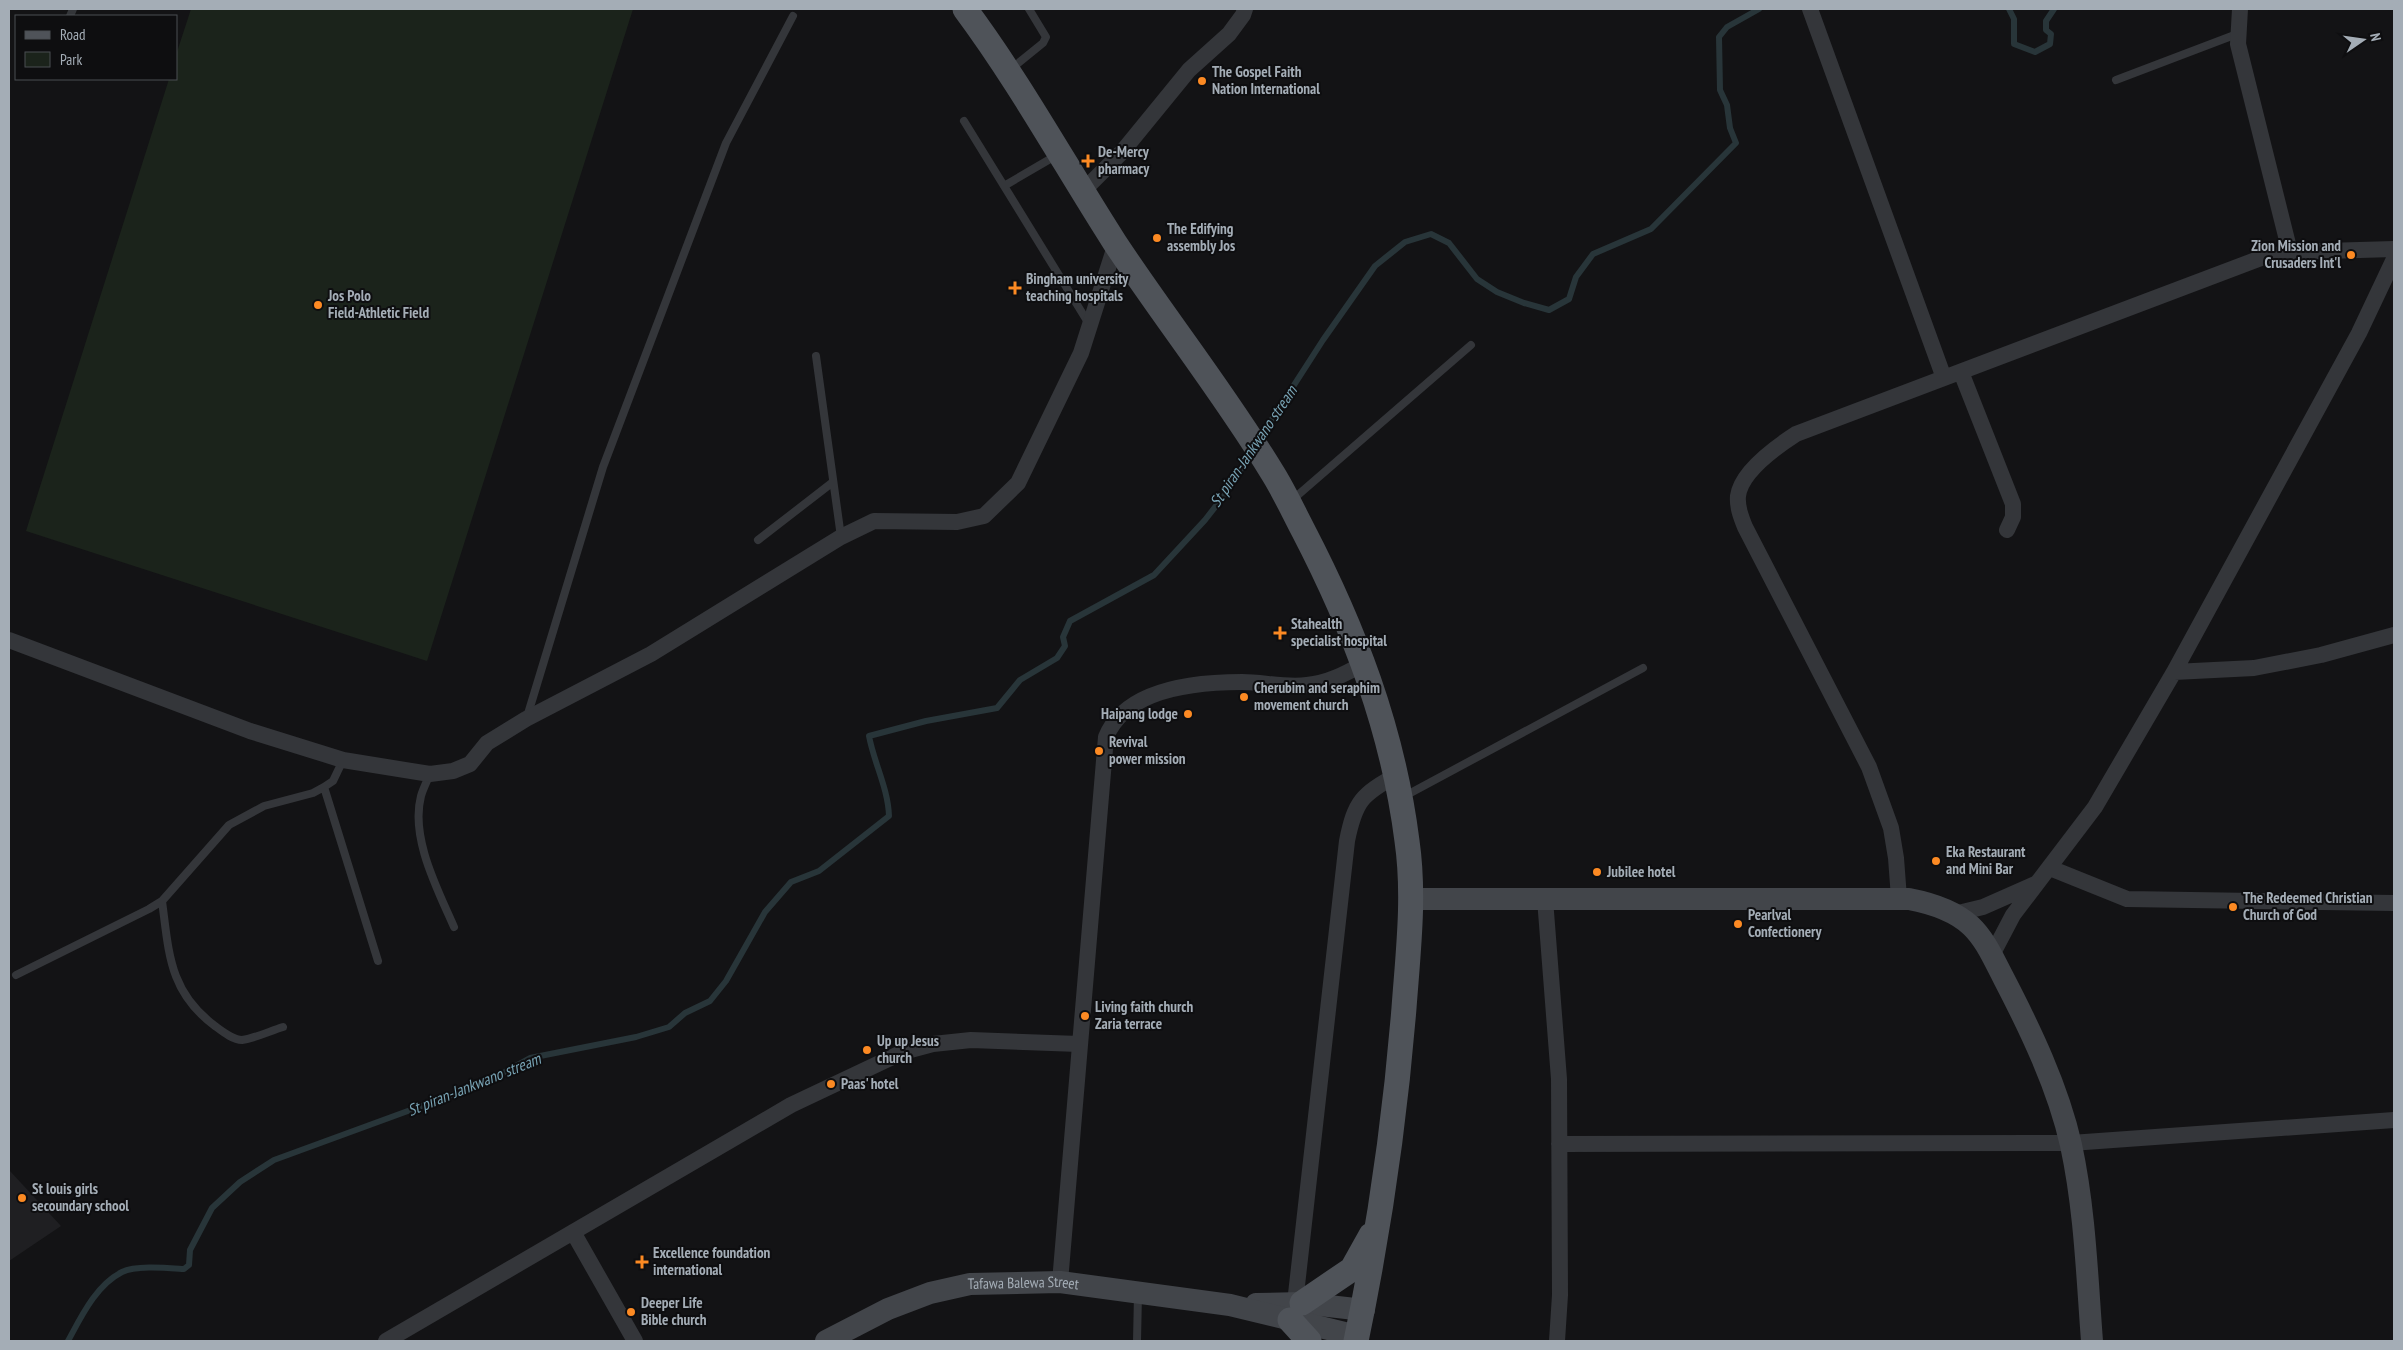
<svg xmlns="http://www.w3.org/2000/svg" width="2403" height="1350" viewBox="0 0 2403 1350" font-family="'PT Sans Narrow',sans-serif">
<rect width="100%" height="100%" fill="#131315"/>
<path fill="#1f1f22" d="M9 1170 61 1226 9 1261Z"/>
<path fill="#1b231b" d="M191 9H633L427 661 26 531 169 79H176V55Z"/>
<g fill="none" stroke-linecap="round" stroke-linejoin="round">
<path stroke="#283539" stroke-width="6" d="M2009 9 2014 19V44L2035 52 2050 44 2051 34 2046 30V21L2054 9
M1258 441 1323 340 1375 266 1405 242 1431 234 1449 243 1477 279 1497 292 1524 303 1549 310 1569 299 1576 277 1593 254 1651 229 1736 143 1730 128 1727 105 1720 90 1719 37 1727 27 1759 9
M68 1341C81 1317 96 1285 122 1272 136 1265 168 1268 184 1269L189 1265 190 1250 212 1208 240 1182 274 1160 487 1082 530 1058 636 1037 669 1027 685 1013 710 1001 726 981 765 912 791 882 819 871 889 816C888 788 874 763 869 736L926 721 997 708 1020 680 1057 658 1065 646 1063 637 1070 621 1154 575 1205 520 1226 493 1252 452"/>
<path stroke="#34363a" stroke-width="8" d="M70 16 73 9
M1011 69 1043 43 1046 37 1029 9
M2116 80 2237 34
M964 121 1089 324
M1004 186 1057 155
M816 356 841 537
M1291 501 1471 345
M758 540 833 482
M527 717 603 467 726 143 793 16
M430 774C427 781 423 789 421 796 410 838 438 890 454 927
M324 787 378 961
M1403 797 1643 668
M162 901C169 953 169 992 215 1026 223 1032 233 1040 242 1040 256 1038 270 1031 283 1027
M16 975 149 909 162 901 229 825 264 806 313 793 324 787 333 781 343 760
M1137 1341 1138 1294"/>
<path stroke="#34363a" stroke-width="16" d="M1810 9 1944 378
M2240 9 2238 44 2290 252
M1083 191 1122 152 1189 70 1229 34 1243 15 1245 9
M1961 372 2013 504V517L2007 530
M9 640 250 731 343 760 430 774 453 771 470 764 487 743 526 719 651 654 841 537 874 521 957 522 984 516 1018 483 1081 353 1116 243
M2174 672 2254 668 2321 655 2394 635
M2050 868 2127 899 2394 903
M1899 898 1896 858 1891 828 1869 767 1745 527C1741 517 1737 507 1738 496 1741 472 1776 447 1796 434L2261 258 2290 252 2394 249
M1545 899 1559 1079 1560 1295 1557 1341
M1954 914 1983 907 2035 884
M1992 955 2013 915 2095 807 2174 672 2359 333 2394 259
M1559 1144 2071 1143 2394 1120
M573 1232 635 1341
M1060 1282 1106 737C1126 688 1196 682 1242 682 1263 682 1286 688 1307 685 1328 683 1345 674 1363 664
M1295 1303 1347 841C1355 801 1362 794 1397 775
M386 1341 791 1105 903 1052 933 1044 971 1040 1079 1044"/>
<g stroke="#42454a" stroke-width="22">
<path d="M1411 899H1909C1930 903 1954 910 1971 926 1985 939 1994 960 2003 977 2030 1029 2058 1087 2071 1145 2085 1210 2087 1276 2092 1341"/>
<path d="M1256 1304 1302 1303 1364 1310"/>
<path id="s1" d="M826 1341 888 1309 930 1293 970 1284 1060 1282 1230 1305 1357 1336"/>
</g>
<path stroke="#4f5359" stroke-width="25" d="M965 9C1020 83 1065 165 1115 243 1166 320 1224 393 1272 472 1284 491 1293 511 1303 530 1354 628 1393 730 1407 841 1415 896 1408 953 1404 1008 1395 1120 1379 1231 1356 1341
M1302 1303 1352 1269 1371 1235
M1290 1320 1309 1341"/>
</g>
<g fill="#fc8a23" stroke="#0e0e10" stroke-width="2">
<circle cx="1202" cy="81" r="5"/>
<path d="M1085.5 153.5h5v5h5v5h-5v5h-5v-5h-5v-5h5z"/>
<circle cx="1157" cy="238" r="5"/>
<circle cx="2351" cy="255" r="5"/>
<path d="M1012.5 280.5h5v5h5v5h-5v5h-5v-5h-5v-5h5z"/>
<circle cx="318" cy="305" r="5"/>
<path d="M1277.5 625.5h5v5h5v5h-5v5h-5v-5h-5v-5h5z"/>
<circle cx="1244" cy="697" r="5"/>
<circle cx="1188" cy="714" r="5"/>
<circle cx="1099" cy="751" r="5"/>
<circle cx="1936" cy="861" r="5"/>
<circle cx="1597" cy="872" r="5"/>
<circle cx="2233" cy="907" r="5"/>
<circle cx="1738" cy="924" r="5"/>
<circle cx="1085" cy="1016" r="5"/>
<circle cx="867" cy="1050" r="5"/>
<circle cx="831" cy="1084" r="5"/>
<circle cx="22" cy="1198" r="5"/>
<path d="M639.5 1254.5h5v5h5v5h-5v5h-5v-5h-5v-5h5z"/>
<circle cx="631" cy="1312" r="5"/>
</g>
<g text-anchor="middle" stroke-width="4" stroke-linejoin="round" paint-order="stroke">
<g font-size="15" font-weight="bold" fill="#a4adb6" stroke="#0e0e10" text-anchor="start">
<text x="1212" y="77">The Gospel Faith<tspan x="1212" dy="17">Nation International</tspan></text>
<text x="1098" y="157">De-Mercy<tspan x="1098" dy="17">pharmacy</tspan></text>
<text x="1167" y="234">The Edifying<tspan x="1167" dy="17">assembly Jos</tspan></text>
<text x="2341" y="251" text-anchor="end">Zion Mission and<tspan x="2341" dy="17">Crusaders Int'l</tspan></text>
<text x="1026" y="284">Bingham university<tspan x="1026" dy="17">teaching hospitals</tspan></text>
<text x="328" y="301">Jos Polo<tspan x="328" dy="17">Field-Athletic Field</tspan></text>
<text x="1291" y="629">Stahealth<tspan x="1291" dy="17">specialist hospital</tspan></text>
<text x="1254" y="693">Cherubim and seraphim<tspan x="1254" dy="17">movement church</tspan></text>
<text x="1178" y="719" text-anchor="end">Haipang lodge</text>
<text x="1109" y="747">Revival<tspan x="1109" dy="17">power mission</tspan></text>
<text x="1946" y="857">Eka Restaurant<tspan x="1946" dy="17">and Mini Bar</tspan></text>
<text x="1607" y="877">Jubilee hotel</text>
<text x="2243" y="903">The Redeemed Christian<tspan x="2243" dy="17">Church of God</tspan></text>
<text x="1748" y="920">Pearlval<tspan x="1748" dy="17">Confectionery</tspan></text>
<text x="1095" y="1012">Living faith church<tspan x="1095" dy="17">Zaria terrace</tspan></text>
<text x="877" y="1046">Up up Jesus<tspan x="877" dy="17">church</tspan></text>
<text x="841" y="1089">Paas' hotel</text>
<text x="32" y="1194">St louis girls<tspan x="32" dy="17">secoundary school</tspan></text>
<text x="653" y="1258">Excellence foundation<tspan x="653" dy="17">international</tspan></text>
<text x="641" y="1308">Deeper Life<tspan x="641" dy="17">Bible church</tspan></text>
</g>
<g font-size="15" fill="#a4adb6" stroke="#0e0e10">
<text dy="5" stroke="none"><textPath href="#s1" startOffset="209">Tafawa Balewa Street</textPath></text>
</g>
<g font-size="16" font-style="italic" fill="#78a3b4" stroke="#0e0e10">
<text transform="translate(1253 446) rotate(-56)" y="6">St piran-Jankwano stream</text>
<text transform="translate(474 1084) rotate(-22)" y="6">St piran-Jankwano stream</text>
</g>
</g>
<rect width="2403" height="1350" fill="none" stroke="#a4adb6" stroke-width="20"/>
<rect x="15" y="15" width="162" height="65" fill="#0e0e10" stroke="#4a4e52"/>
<rect x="25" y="31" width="25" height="8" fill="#4f5359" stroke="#4a4e52"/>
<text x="60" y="40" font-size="15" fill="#a4adb6">Road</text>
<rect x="25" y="52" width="25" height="15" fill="#1b231b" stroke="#4a4e52"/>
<text x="60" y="65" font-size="15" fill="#a4adb6">Park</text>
<g transform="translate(2363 40) rotate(77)" stroke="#0e0e10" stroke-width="4" paint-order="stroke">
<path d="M0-4L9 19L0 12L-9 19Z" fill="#a4adb6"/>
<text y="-8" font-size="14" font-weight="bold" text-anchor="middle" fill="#a4adb6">N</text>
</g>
</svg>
